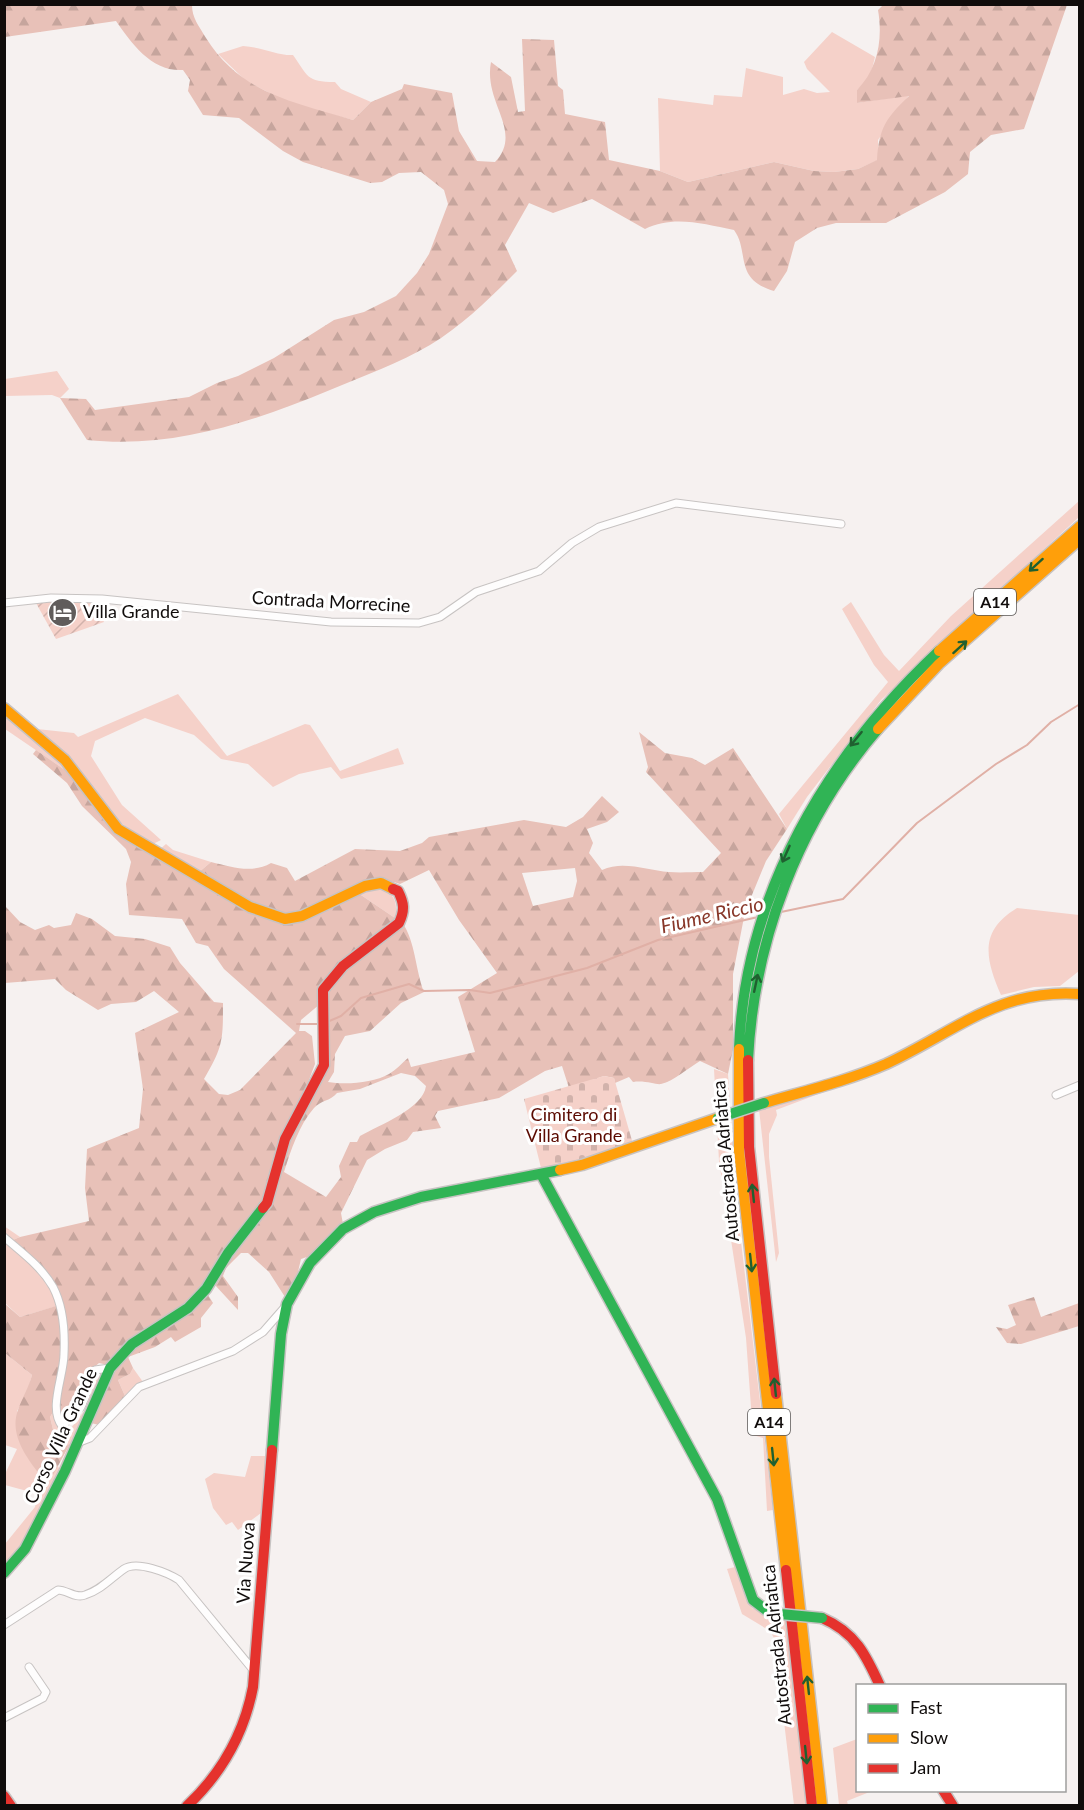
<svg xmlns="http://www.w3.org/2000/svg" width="1084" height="1810" viewBox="0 0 1084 1810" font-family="Lato,sans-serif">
<defs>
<pattern id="forest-firs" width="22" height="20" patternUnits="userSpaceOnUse" patternTransform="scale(1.5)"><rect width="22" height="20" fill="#e8c1b8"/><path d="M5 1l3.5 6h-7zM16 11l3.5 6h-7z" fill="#c6a59d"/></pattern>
<pattern id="cemetery-stones" width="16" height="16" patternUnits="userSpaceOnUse" patternTransform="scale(1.5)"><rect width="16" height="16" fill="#f5d1c9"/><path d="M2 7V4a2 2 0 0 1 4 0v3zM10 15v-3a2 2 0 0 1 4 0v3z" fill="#d1b2ab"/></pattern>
<pattern id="garden-furrows" width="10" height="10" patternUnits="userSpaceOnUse" patternTransform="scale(1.5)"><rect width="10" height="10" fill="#f5d1c9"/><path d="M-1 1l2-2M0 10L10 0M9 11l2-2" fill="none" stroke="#d1b2ab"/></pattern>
</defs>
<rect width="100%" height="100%" fill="#f6f1f0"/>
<path fill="#f5d1c9" d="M832 32 875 57 870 77 857 90V103L909 95 878 140V160L858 169 834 172 814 171 774 162 688 182 660 171 658 98 713 105 714 95 742 97 746 68 783 77V95L804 89 817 93 830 92 807 69 804 62Z
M243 46C261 47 279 56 293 55 308 76 306 82 335 82L341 89 371 102 353 120 291 104 246 81 218 54Z
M57 371 69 389 60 398 52 395 5 396V379Z
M1079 501V517L881 700 807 797 787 829 779 814 888 682 874 665 842 609 851 602 884 655 899 671 951 616Z
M178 694 227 756 305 724 310 725 340 771 398 748 404 764 341 779 331 767 299 774 273 787 248 764 221 759 194 735 145 718 95 741 91 756 122 805 161 840 151 845 113 817 73 763 37 729 74 733 78 737Z
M4 714 53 751 111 828 65 770 5 729Z
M166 844 173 850 211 862 198 873 159 850Z
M374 889C392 887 399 902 395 918L358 893Z
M1017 908 1079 915V971L1060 986 1034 987 1001 995C985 958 979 931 1017 908Z
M714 1069 728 1074 737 1208 773 1510 767 1511 763 1438 753 1435 746 1338 719 1161Z
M864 1077 776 1110 777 1115 769 1134V1157L779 1253 776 1262 759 1109Z
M4 1226 20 1237 8 1242 46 1280 57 1306 20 1317 5 1303Z
M5 1353 32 1375 27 1394 17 1411 59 1468 69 1445 57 1446 50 1417 53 1412 60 1429 71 1428 85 1410 95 1380 99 1376 101 1380C74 1445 49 1513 5 1568V1544L35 1507 38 1494 5 1485V1474L17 1449 5 1445Z
M133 1368 143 1382 125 1396 118 1380 130 1374Z
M251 1456H270L265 1510 238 1530 232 1522 226 1525 213 1508 205 1479 214 1473 245 1477Z
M735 1567 739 1568 752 1608 767 1615 788 1620 807 1805H794L774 1638 770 1631 742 1614 727 1569Z
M857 1739 858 1790 872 1791 847 1801 848 1805H839L833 1748Z"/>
<path fill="url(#forest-firs)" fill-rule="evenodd" d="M4 5H192C192 18 199 26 206 38 241 94 294 102 353 120L371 102 402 89 404 84 452 93 459 131 477 161 495 162C524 131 483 103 491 62L511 77 518 112 525 111 522 39 554 40 558 86 563 90 565 114 605 122 609 160 660 171 688 182 774 162 814 171 834 172 858 169 877 160C879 128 886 118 909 96L857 103V90C878 69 883 39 878 10L883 5H1067L1024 129 991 135 970 152 968 174 945 192 886 223H836L817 228 795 242 787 271 774 291C733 279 750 252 734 230 703 224 674 215 645 229L592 199 553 213 529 203 505 245 517 271C490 298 463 325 430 345 399 363 364 376 330 390 252 422 174 449 87 440L60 398 86 399 95 410 189 397 217 383 238 376 274 358 334 320 364 312 396 296 417 273 429 254 448 204 444 190 421 172 399 173 382 182 370 183 303 162 283 151 239 118 203 115 188 91 190 80 183 70C152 72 132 44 116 21L5 37Z
M639 732 665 753 692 758 705 765 733 748 787 829 766 861 745 912 733 974V1049L728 1074 700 1061C688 1068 674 1081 661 1084 656 1085 645 1080 633 1082L629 1077 615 1083 614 1078 604 1076 569 1088 562 1066 545 1071 499 1098 438 1111 435 1116 441 1128 413 1132 407 1140 385 1149 367 1160 341 1213 343 1224 313 1255 301 1259 297 1276 285 1297 269 1272 248 1253H241L226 1268 223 1276 238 1297V1310L214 1284 267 1208 288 1141 327 1071 329 1049 325 1002 330 983 402 922C416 943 415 969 424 992L401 1003 370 1031 345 1036 335 1054 334 1072 328 1082C346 1085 373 1083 389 1074 396 1070 402 1063 408 1058L411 1067 475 1052 458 997 497 973 459 920 429 870 400 884C354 866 313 927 265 913 248 908 214 883 198 873L211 862C232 867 252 874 271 863L287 868 295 881 355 849 400 851 422 843 429 837 524 820 566 827 583 817 602 796 619 812 607 822 587 829 593 843 589 853 602 870C623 860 647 870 669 872 680 873 692 872 703 872L721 853 646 772 648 767ZM575 868 577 881 573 897 533 906 522 873ZM401 1073 415 1076 426 1086C423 1109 379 1125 360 1136L357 1142H350L339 1166 341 1177 326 1197 284 1172C291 1150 299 1125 314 1108 321 1100 331 1101 337 1093L360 1089Z
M36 750 65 770 111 828 251 911 279 922 358 893 395 918 391 927 347 959 320 1004 301 1020 299 1031H305L312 1036 315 1064 266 1194 202 1285 213 1303 201 1318V1327L175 1342 171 1337 155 1347 128 1357 133 1368 130 1374 118 1380 125 1396 99 1425 91 1423 117 1367 99 1363 91 1370 79 1406 62 1423H56L53 1412 50 1417 57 1446 63 1447 70 1444 53 1475H40C26 1457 9 1434 18 1410 22 1398 29 1387 32 1375L5 1353 4 1303 20 1317 56 1306 46 1280 8 1242 20 1237 89 1221 85 1188 87 1149 139 1128 143 1089 135 1033 179 1012 154 991 136 1002 111 1004 98 1010 66 990 55 979 5 983V906L20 922 35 930 49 925 54 928 71 925 76 913 92 919 115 936 145 939 170 947 180 963 214 1002 223 1003C223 1040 223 1047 204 1079L219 1094 228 1095 240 1090 296 1033 224 969 208 946 196 943 182 919 129 915 126 884 131 862 126 849 82 806 67 783 33 754Z
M1034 1297 1041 1317 1079 1303V1326L1021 1344 1007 1343 996 1327 1007 1329 1016 1325 1008 1305Z"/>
<path fill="url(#cemetery-stones)" d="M604 1076 614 1078 633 1144 542 1172 524 1099Z"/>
<path fill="url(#garden-furrows)" d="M59 601 94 602 104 622 56 639 36 603Z"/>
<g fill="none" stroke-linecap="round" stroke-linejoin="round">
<path stroke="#e0b0a6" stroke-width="2" d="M781 912 843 899 917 823 996 764 1027 745 1051 722 1080 704
M327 1022 341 1016 361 998 409 984 424 991 470 990 490 993 587 968 658 940 758 917
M297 1024H319"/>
<defs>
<path id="street" d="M4 603 51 598 102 599 331 622 419 623 440 617 476 592 539 571 572 543 599 527 676 503 841 524
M1056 1095 1080 1085
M4 1237C21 1252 41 1266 53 1287 63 1306 65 1333 64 1354 64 1376 48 1408 62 1426L81 1407 95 1370 110 1368
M77 1443 90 1438 139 1387 233 1351 263 1332 284 1308
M4 1625 58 1590C67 1590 76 1599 85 1595 101 1590 111 1578 124 1569 137 1560 168 1573 179 1580L254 1671
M4 1718 43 1698 46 1692 29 1667"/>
<path id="fast" d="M739 1049C745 893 827 756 939 651
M748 1060C754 939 799 821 878 729
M541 1174 717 1499 753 1600 770 1613
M272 1450 281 1334 287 1304 310 1263 343 1229 374 1212 421 1197 560 1170
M4 1573 25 1549 65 1471 110 1368 132 1344 188 1308 206 1289 228 1253 263 1208"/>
<path id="slow" d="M939 651 1080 526
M4 708 65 760 118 829 250 907 285 919 302 916 365 886 381 883 393 889
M878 729 939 664 1080 539
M739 1049V1151L786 1570
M764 1103C805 1091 847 1081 886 1064 955 1032 999 988 1080 994
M560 1170 582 1165 718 1118
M776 1394 822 1806"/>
<path id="jam" d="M748 1060 749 1147 776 1394
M263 1208 267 1203 285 1139 324 1065 323 990 343 966 399 923C405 910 404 903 398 891L393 889
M786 1570 812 1806
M822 1618C855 1632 866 1655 880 1686
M943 1790 953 1806
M4 1796 11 1806
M187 1806C222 1773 244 1734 253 1687L272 1450"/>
</defs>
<use href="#street" stroke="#c7c3c2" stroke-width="9"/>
<use href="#fast" stroke="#c7c3c2" stroke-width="13"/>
<use href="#slow" stroke="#c7c3c2" stroke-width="13"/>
<use href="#jam" stroke="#c7c3c2" stroke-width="13"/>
<use href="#street" stroke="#fefdfd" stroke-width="7"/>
<use href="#fast" stroke="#30b455" stroke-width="10"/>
<use href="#slow" stroke="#ff9f0a" stroke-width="10"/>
<use href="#jam" stroke="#e5322d" stroke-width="10"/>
<defs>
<path id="fast-bridge" d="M718 1118 764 1103
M770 1613 822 1618"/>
</defs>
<use href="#fast-bridge" stroke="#c7c3c2" stroke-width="13" stroke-linecap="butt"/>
<use href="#fast-bridge" stroke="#30b455" stroke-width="10"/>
</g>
<defs><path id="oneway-shaft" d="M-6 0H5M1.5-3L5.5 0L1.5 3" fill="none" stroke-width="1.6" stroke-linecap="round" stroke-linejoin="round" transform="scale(1.5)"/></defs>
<g stroke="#206030">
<use href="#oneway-shaft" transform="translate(1036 565) rotate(138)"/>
<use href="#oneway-shaft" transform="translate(960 647) rotate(-42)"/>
<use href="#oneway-shaft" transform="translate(856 739) rotate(129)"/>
<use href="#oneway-shaft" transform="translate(786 854) rotate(114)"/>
<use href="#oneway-shaft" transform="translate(756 983) rotate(-78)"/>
<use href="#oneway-shaft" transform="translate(753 1193) rotate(-96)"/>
<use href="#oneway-shaft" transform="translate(751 1263) rotate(84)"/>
<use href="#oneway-shaft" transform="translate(775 1387) rotate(-96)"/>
<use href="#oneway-shaft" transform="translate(773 1457) rotate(84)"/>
<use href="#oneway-shaft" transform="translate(808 1685) rotate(-96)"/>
<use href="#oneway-shaft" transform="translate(806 1755) rotate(84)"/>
</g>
<defs>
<symbol id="hotel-disc" viewBox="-11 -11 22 22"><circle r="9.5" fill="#605c5b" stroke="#fff"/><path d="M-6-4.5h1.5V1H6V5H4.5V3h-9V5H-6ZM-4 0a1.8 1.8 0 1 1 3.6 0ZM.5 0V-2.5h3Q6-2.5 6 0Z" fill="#fff"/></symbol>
</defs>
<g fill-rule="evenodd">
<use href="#hotel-disc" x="46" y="596" width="33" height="33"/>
</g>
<g text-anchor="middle" stroke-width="6" stroke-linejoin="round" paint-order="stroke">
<g fill="#fff" stroke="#585554" stroke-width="1.5">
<rect x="974" y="589" width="42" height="26" rx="4.5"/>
<rect x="748" y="1409" width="42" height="26" rx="4.5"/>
</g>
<g font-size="16" font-weight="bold" fill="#100c0b">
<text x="995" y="608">A14</text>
<text x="769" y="1428">A14</text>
</g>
<g font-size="18" fill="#100c0b" stroke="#fff">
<text transform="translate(331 602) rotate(3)" y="6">Contrada Morrecine</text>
<text transform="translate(726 1161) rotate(-95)" y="6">Autostrada Adriatica</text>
<text transform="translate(61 1436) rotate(-65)" y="6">Corso Villa Grande</text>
<text transform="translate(246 1563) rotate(-86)" y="6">Via Nuova</text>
<text transform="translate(777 1645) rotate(-96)" y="6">Autostrada Adriatica</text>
</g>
<g font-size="18" fill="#100c0b" stroke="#fff" text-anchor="start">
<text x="83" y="618">Villa Grande</text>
</g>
<g font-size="18" fill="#5b0a01" stroke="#fff">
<text x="574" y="1121">Cimitero di<tspan x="574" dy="21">Villa Grande</tspan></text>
</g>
<g font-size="20" font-style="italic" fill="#883729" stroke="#fff">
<text transform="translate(712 915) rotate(-13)" y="7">Fiume Riccio</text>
</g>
</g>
<rect width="1084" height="1810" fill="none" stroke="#100c0b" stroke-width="12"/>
<rect x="856" y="1684" width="210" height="108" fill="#ffffff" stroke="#9f9e9d" stroke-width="1.5"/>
<rect x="868" y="1704" width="30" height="9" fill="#30b455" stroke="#9f9e9d" stroke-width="1.5"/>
<text x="910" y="1714" font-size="18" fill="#100c0b">Fast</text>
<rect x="868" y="1734" width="30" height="9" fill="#ff9f0a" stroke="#9f9e9d" stroke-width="1.5"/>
<text x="910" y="1744" font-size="18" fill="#100c0b">Slow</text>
<rect x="868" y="1764" width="30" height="9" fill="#e5322d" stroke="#9f9e9d" stroke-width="1.5"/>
<text x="910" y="1774" font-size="18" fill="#100c0b">Jam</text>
</svg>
